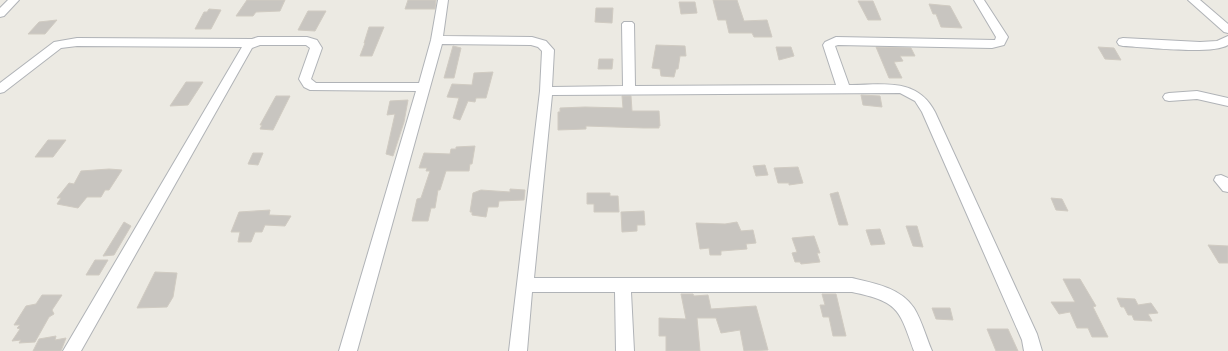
<svg xmlns="http://www.w3.org/2000/svg" width="1228" height="351" viewBox="0 0 1228 351" font-family="'DM Sans',sans-serif">
<rect width="100%" height="100%" fill="#eceae3"/>
<path fill="#c8c5c0" stroke="#d0cbc2" d="M247 0H285L280 11 256 12 253 16H236Z
M408 0H436L435 9H405Z
M713 0H737L744 21 767 20 772 37H754L752 33H729L726 20H718Z
M858 1H873L881 20H868Z
M679 2H695L697 13 681 14Z
M929 4 950 6 962 28 941 27 936 14H933Z
M596 8H613L612 23 595 22Z
M209 9 221 10 211 29H195L204 12H207Z
M308 11H326L315 31 298 30Z
M57 20 45 34H28L39 22Z
M369 27H384L372 56H360L365 43H364Z
M656 45 685 46 686 56H680L678 69H676L674 77 661 76 660 69 652 68Z
M453 46 461 48 454 78H444Z
M776 47H791L794 56 779 60Z
M876 47 911 48 915 56H900L903 61 894 62 902 78H889Z
M1098 47 1114 48 1121 60 1105 59Z
M599 59H613L612 69H598Z
M493 72 486 98H476L475 102 468 101 460 120 453 118 459 98 447 97 452 84 472 85 474 73Z
M186 82H203L188 105 170 106Z
M861 95 880 96 882 107 863 105Z
M276 96H290L273 130 260 129 262 125H260Z
M622 96H631L632 111H659L660 126H659V128H644L586 126V129L558 130V112H560V108L585 107 623 108Z
M408 100 404 122 393 156 386 154 395 114 387 115 390 101Z
M48 140H66L53 157H35Z
M475 146 472 164H470L469 171H446L440 190H438L435 208H431L428 221H412L417 199 421 198 430 171H426L427 168H419L424 153 450 154 451 149H456V147Z
M253 153H263L258 165 248 164Z
M765 165 768 175 756 176 753 166Z
M798 167 803 183 789 185V183H778L774 168Z
M109 169 122 170 109 190H105L101 197H87L78 208 57 204 61 198H57L69 183 74 184 81 171Z
M510 189 525 190 524 200 499 201 498 207H488L486 217 472 215V212H470L473 193 481 190 510 192Z
M838 192 848 225H839L830 194Z
M587 193H610V196H618L619 212H594V204H587Z
M1051 198 1062 199 1068 211 1056 210Z
M270 210 269 215 291 216 285 226 265 225 262 232H255L251 242H238L240 232H231L239 212Z
M644 211 645 225H637V231L622 232 621 212Z
M124 222 131 226 114 255 103 256Z
M737 222 741 231 753 230 756 243 746 244 747 249 721 251V255H710L709 248 700 249 696 223 725 224Z
M906 226H917L923 247 913 246Z
M880 229 885 244 871 245 866 230Z
M814 236 820 253H817L820 262 801 264 800 262H795L792 253 797 252 792 238Z
M1208 245 1228 246V263H1219Z
M95 260H108L99 275H86Z
M155 272 177 273 173 297 167 307 137 308Z
M1063 279H1080L1096 306 1093 307 1108 337H1092L1088 328H1077L1070 312 1059 314 1051 302H1075Z
M681 294H693L694 296 708 295 711 309 756 306 768 350 744 351 740 330 721 333 716 318H697L700 351H666V336H659V318L686 319Z
M822 294H836L846 336H833L829 317H823L820 305H825Z
M42 295H62L52 310 54 314 49 317 35 342 19 343 21 340 12 341 20 329 17 328 20 325H14L26 306 36 304Z
M1117 298 1135 299 1138 305 1151 303 1158 313 1148 314 1152 321 1134 320 1132 315H1128L1124 307H1121Z
M932 308H950L953 320 936 319Z
M987 329H1008L1018 351H996Z
M56 336 55 340 66 338 61 351H33L39 339Z"/>
<g fill="none" stroke-linecap="round" stroke-linejoin="round">
<defs>
<path id="minor" d="M8 0H19L4 16 0 17V8Z
M438 0H448L443 36 532 37 546 41 554 50 552 87 623 86 622 24 624 22H632L634 24 635 86 836 85 823 45 825 42 836 37 995 40 996 37 974 0H984L1008 37 1004 45 992 48 838 45 835 46 849 85C883 85 917 77 935 112L1037 334 1042 351H1024L1022 340 922 112 915 101 900 93 552 95 534 278H852C874 283 901 288 914 308 922 321 926 337 932 351H914C899 309 899 302 852 292H631L634 351H616L615 292H532L527 351H509L540 91 542 51 538 47 531 45 442 44 357 351H339L416 91 310 90 304 87 299 79 310 48 306 45H260L252 48 81 351H63L242 47 77 46 61 48 4 92 0 93V83L54 42 77 38 252 39 258 37H307L317 40 322 48 311 79 316 83H419L431 40Z
M1188 0H1200L1228 24V33L1224 32Z
M1228 36V45C1212 55 1145 47 1123 46L1119 45 1117 42 1119 39 1123 38 1200 42 1217 41Z
M1197 91 1228 98V106L1197 99 1169 101 1165 100 1163 97 1165 94 1169 93Z
M1221 175 1228 178V192L1223 191 1214 180 1216 176Z"/>
</defs>
<use href="#minor" stroke="#b0b3b7" stroke-width="2"/>
<use href="#minor" fill="#fff" fill-rule="evenodd"/>
</g>
</svg>
